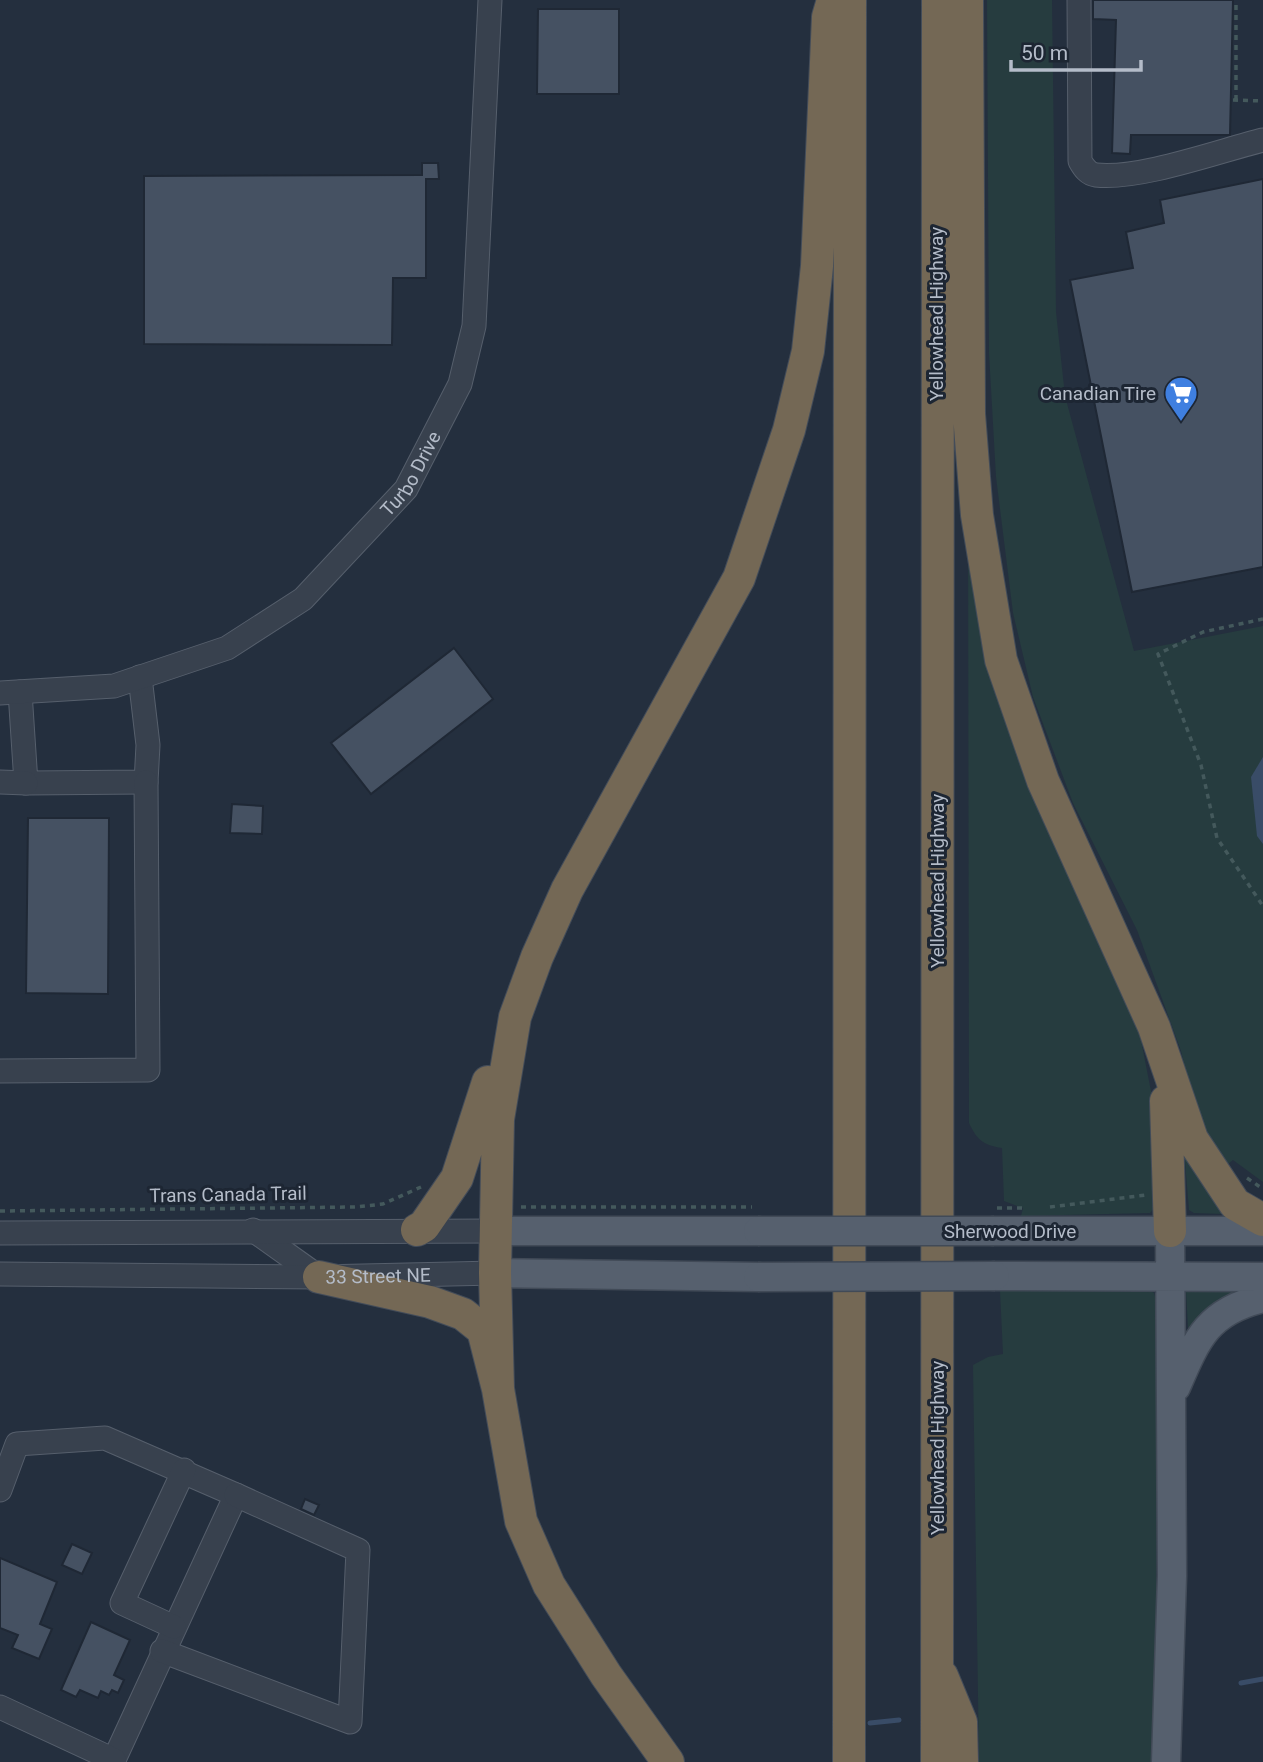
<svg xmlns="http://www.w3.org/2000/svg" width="1263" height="1762" viewBox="0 0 1263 1762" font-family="Roboto,sans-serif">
<rect width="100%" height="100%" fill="#242f3e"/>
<path fill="#263c3f" d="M987 0H1052L1056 312 1065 396 1134 651 1263 626V1182L1233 1160 1223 1168 1195 1112 1181 1051 1137 930 1073 803 1033 697 1013 613 996 477 989 353Z
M968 478 975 536 1139 1030 1160 1137 1157 1205 1150 1213 1021 1216 1023 1208 1004 1201 1002 1148C983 1145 977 1140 969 1123Z
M1183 1138 1224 1214 1194 1213 1189 1210Z
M1146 1287 1154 1293 1157 1304 1156 1762H979L973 1365 988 1357 1003 1354 1000 1291Z
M1189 1288H1263L1192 1330 1188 1328 1186 1291Z"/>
<path fill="#394c67" d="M1263 757V844L1257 836 1251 777Z"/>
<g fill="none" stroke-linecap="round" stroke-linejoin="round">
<path stroke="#394c67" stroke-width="5" d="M1241 1683 1263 1679
M870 1723 899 1720"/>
</g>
<path fill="#455162" stroke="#1f2835" stroke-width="2" d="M1093 0H1233L1230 135H1131L1130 154 1112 153 1116 20 1093 19Z
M538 9H619V94H537Z
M422 163H438L439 179H426V278H393L392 345 144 344V176L422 175Z
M1263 179V567L1132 592 1070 280 1133 268 1126 232 1164 223 1160 200Z
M454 648 493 699 371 794 331 743Z
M232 804 263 806 262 834 230 833Z
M28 818H109L108 994 26 993Z
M305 1499 319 1505 314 1515 301 1509Z
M72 1544 92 1553 82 1574 62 1565Z
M0 1558 57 1582 40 1624 52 1629 39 1659 12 1648 18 1635 0 1628Z
M91 1622 130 1640 114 1675 124 1680 118 1693 112 1690 109 1695 101 1691 98 1698 80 1690 76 1697 61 1690Z"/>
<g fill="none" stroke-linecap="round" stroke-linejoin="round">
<defs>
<g id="minor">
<path d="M1079 0 1080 161C1084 168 1088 174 1096 175 1139 180 1219 151 1263 140"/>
<path d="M20 692 26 783 146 782 148 745 140 677"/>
<path id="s1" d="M0 693 114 686 227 648 303 599 406 489 460 384 474 326 490 0"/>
<path d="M0 782 26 783"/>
<path d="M0 1071 148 1070 146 782"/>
<path d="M253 1230 319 1277"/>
<path d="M0 1233 496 1231"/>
<path id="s2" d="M0 1274 319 1277 495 1273"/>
<path d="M0 1490 17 1444 105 1438 236 1495 113 1762"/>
<path d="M174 1627 122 1603 184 1470"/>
<path d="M162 1651 350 1722 358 1550 236 1495"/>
<path d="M0 1707 114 1760"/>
</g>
<path id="major" d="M496 1231H758
M994 1231H1263
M495 1273 758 1277
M995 1276 1263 1277
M1176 1387C1197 1338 1208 1311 1263 1298
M1166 1762 1172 1576 1170 1231"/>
<path id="highway" d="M967 0 969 414 977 515 1001 660 1043 781 1154 1027 1192 1139 1235 1204 1263 1220
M1166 1101 1170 1231
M417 1230 424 1226 457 1178 488 1082
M319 1277 430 1302 463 1314 483 1330 498 1389 521 1521 549 1585 606 1675 668 1762
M498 1389 495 1273 498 1119 515 1017 537 957 567 890 739 578 789 430 808 351 817 266 828 17 833 0
M942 1676 961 1722 962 1762
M849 1762 850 0
M937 1762 938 0"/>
</defs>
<use href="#minor" stroke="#565f6c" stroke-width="25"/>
<use href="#major" stroke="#414a57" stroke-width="31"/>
<use href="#highway" stroke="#434c59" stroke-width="34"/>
<path stroke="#44595c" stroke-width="3.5" stroke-dasharray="5 5" stroke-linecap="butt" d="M1233 100 1263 101
M1236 100V0
M1263 619 1203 632 1158 654 1201 765 1217 838 1263 906
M1247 1178 1263 1189
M521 1207H752
M1050 1207 1146 1195
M0 1211 356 1207 383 1204 421 1187"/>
<use href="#minor" stroke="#38414e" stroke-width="23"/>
<use href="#major" stroke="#56606e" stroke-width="28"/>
<use href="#highway" stroke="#746855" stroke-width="32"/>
<defs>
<path id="major-bridge" d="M758 1231H994
M758 1277 995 1276"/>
</defs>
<use href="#major-bridge" stroke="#414a57" stroke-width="31" stroke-linecap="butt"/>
<path stroke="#44595c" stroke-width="3.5" stroke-dasharray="5 5" stroke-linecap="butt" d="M997 1208H1023"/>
<use href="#major-bridge" stroke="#56606e" stroke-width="28"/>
</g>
<defs>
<symbol id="supermarket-pin" viewBox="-11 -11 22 30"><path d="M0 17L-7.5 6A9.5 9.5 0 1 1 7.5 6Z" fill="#3f7fe0" stroke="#1d2633"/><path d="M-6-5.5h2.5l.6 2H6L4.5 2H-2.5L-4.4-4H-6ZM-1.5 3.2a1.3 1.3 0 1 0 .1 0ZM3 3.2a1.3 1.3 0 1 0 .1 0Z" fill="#fff"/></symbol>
</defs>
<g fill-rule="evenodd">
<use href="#supermarket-pin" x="1162" y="374" width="38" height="52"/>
</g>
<g text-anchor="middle" stroke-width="6" stroke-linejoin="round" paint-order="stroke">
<g font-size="19" fill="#b4bcc9" stroke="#1d2633">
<text transform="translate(936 314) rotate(-90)" y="7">Yellowhead Highway</text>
<text dy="7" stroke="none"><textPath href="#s1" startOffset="490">Turbo Drive</textPath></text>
<text transform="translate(937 881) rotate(-90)" y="7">Yellowhead Highway</text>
<text transform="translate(228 1194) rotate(-1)" y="7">Trans Canada Trail</text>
<text x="1010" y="1238">Sherwood Drive</text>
<text dy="7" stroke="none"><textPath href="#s2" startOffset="378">33 Street NE</textPath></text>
<text transform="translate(937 1448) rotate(-90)" y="7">Yellowhead Highway</text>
</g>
<g font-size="19" fill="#b4bcc9" stroke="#1d2633" text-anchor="end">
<text x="1156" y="400">Canadian Tire</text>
</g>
</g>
<path d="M1011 60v10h130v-10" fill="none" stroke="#b4bcc9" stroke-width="3.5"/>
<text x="1021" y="60" font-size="21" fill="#b4bcc9" stroke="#1d2633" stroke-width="5" paint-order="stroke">50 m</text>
</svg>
